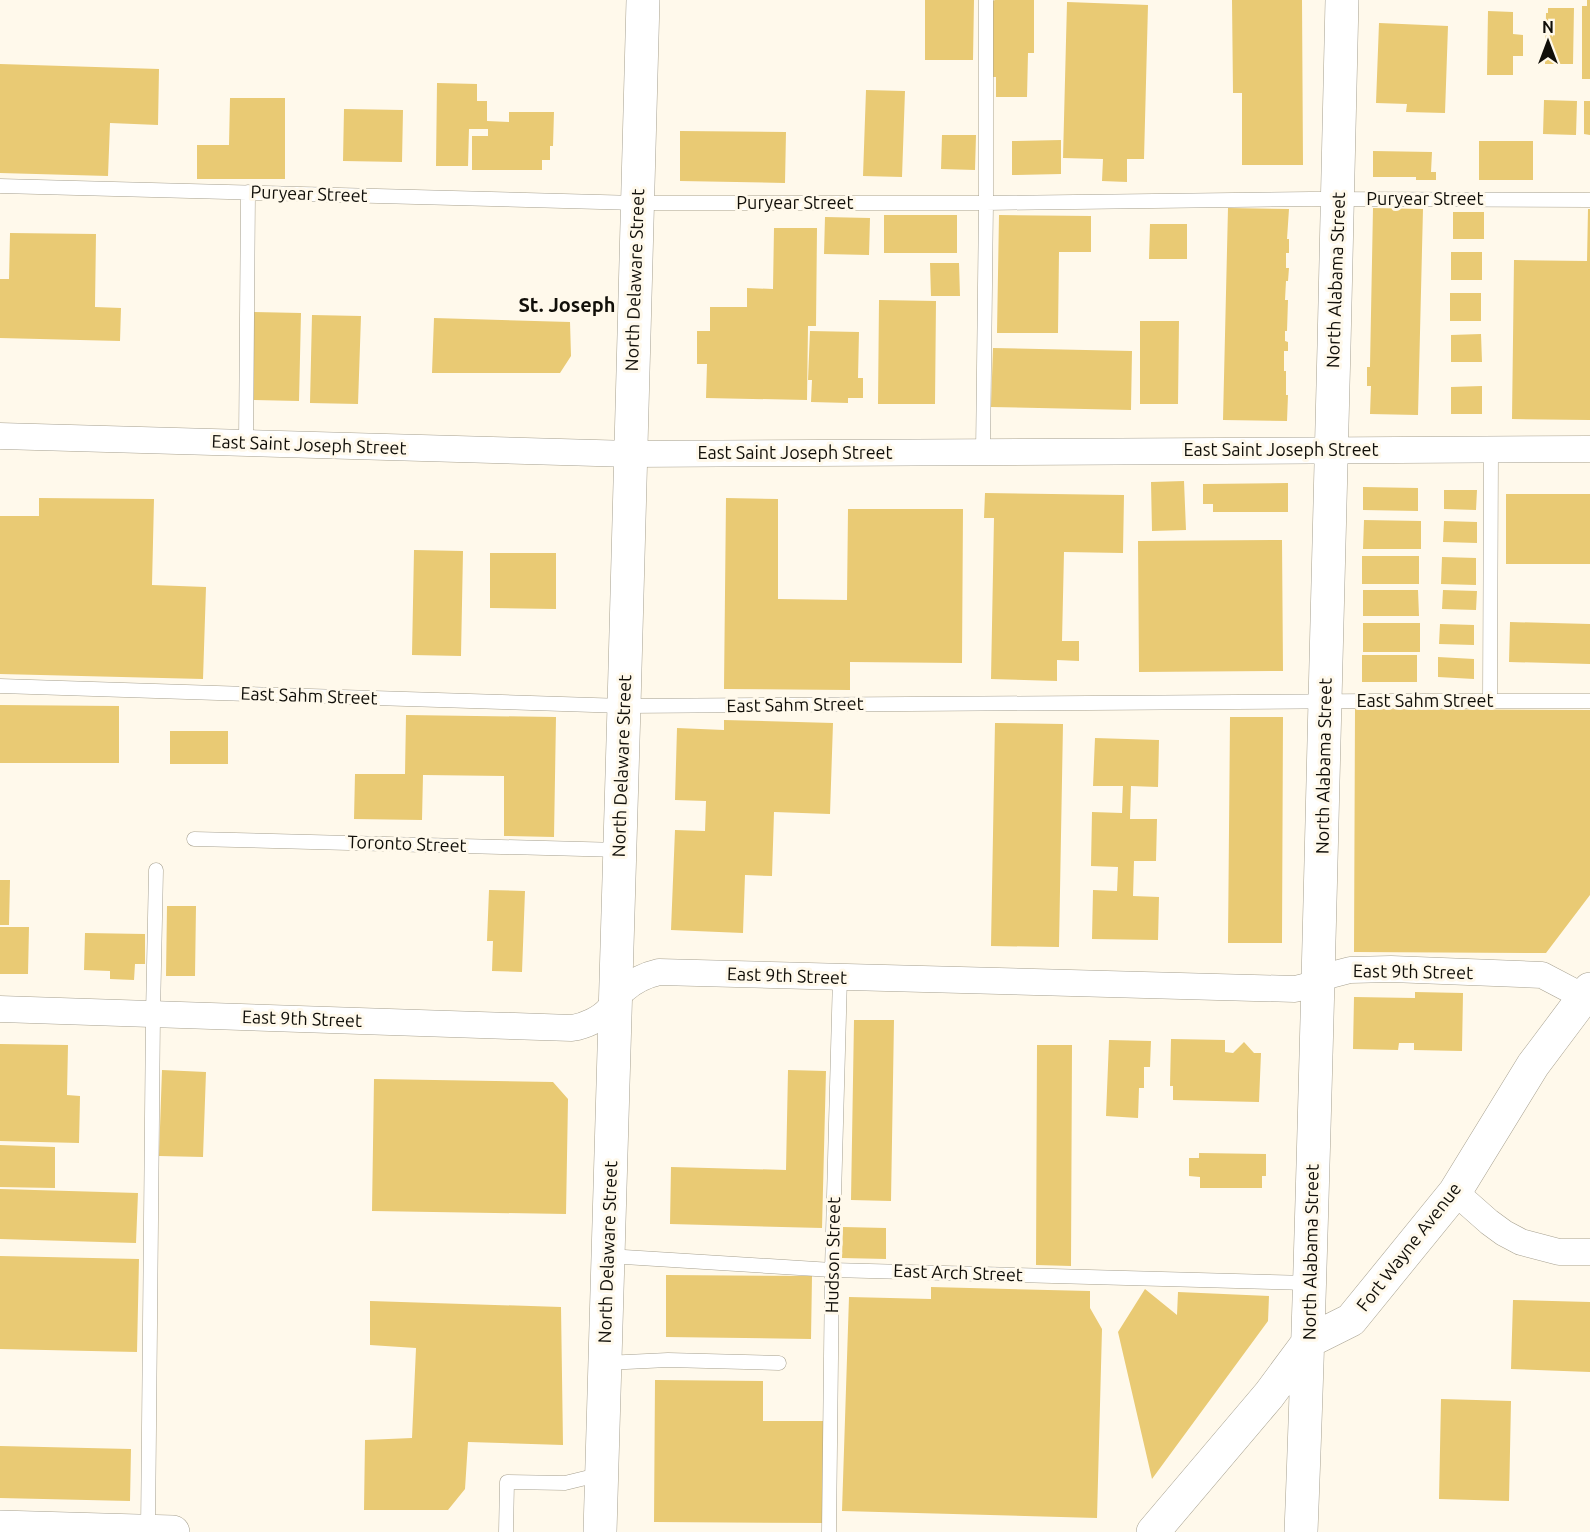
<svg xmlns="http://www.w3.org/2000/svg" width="1590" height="1532" viewBox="0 0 1590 1532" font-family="Ubuntu,sans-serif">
<rect width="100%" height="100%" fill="#fff9eb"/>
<path fill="#e9ca74" d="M925 0H974L973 60H925Z
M995 0H1034V53H1028L1027 97H996V77H991L993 1Z
M1232 0H1302L1303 165H1242V93H1233Z
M1587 0H1590V79H1582V6H1587Z
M1067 2 1148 5 1144 159H1127V182L1102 181 1103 159 1063 158Z
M1548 8H1574L1573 64H1545L1546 13H1548Z
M1488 11 1513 12V34L1523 35V56H1513V75H1487Z
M1379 23 1448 26 1445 113 1406 112 1407 104 1376 103Z
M0 64 159 69 158 125 110 123 108 176 0 173Z
M437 83 477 84V101H487V121L509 122V112H554L553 146H550V160H542V170H472V136H488V129H469L468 166H436Z
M866 90 905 91 902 177 863 176Z
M230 98H285V179H197V145H229Z
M1544 100 1577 101 1576 135 1543 134Z
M1584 101H1590V135L1584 134Z
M344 109 403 110 402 162 343 161Z
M680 131 786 132 785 183 680 181Z
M942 135H976L975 170 941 169Z
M1061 140V174L1012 175V141Z
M1479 141H1533V180H1479Z
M1373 151 1432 152 1431 172H1436V180H1416V177H1373Z
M1228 208 1289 209 1287 239H1289V253H1286V268H1289L1288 281H1286L1285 300H1288L1287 331H1285V341L1288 342V351H1284V371H1286V395H1288L1287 421 1223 420Z
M1373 208 1423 209 1418 415 1370 414 1371 386H1367V367H1370Z
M1588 209H1590V420L1512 419 1514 260 1587 261Z
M1453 212H1484V239H1453Z
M884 215H957V253H884Z
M999 215 1091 216V252H1059L1058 333H997Z
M825 217 870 218 869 255 824 254Z
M1150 224H1187V259H1149Z
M774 228H817L816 326H808L807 400 706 398 707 364H697V331H710V307H747V288L773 289Z
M10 233 96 234 95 307 121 308 120 341 0 338V279H9Z
M1451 252H1482V280H1451Z
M930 263H959L960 296H931Z
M1450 293H1481V321H1450Z
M879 300 936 301 935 404H878Z
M253 312 301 313 299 401 251 400Z
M312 315 361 316 358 404 310 403Z
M434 318 570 322 571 356 560 373H432Z
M1140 321H1179L1178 404H1140Z
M810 331 859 332 858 378H863V398H848V403L811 402 812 380H808Z
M1481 334 1482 362H1451V335Z
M993 348 1132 351 1131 410 991 407Z
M1482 386V414H1451V387Z
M1184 481 1186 530 1152 531 1151 482Z
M1288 483V512H1213V504H1203V484Z
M1363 487 1418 488V511L1363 510Z
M1444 490H1477L1476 510 1444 509Z
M985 493 1124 495 1123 553 1064 552 1062 641H1079V661L1057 660V681L991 679 994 518H984Z
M1506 494H1590V564H1506Z
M39 498 154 499 152 585 206 587 203 679 0 674V516H39Z
M726 498 778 499V599L847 600 848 509H963L962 663 850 662V690L724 689Z
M1364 520 1421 521V549H1363Z
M1444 521 1477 522V543L1443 542Z
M1282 540 1283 671 1139 672 1138 541Z
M414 550 463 551 461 656 412 655Z
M490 553H556V609L490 608Z
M1362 556H1419V584H1362Z
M1442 557 1476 558V585L1441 584Z
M1363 590H1418L1419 616H1363Z
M1443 590 1477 591 1476 610 1442 609Z
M1510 622 1590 624V664L1509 662Z
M1363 623H1420V652H1363Z
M1440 624 1474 625V645L1439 644Z
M1362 655H1417V682H1362Z
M1438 657 1474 659V679L1438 677Z
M0 705 119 706V763H0Z
M1355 709 1590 710V895L1546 953 1354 952Z
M406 715 556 717 554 837 504 836V776L423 775 422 820 354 819 355 774H405Z
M1230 717H1283L1282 943H1228Z
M724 720 833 723 830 814 774 812 772 876 745 875 743 933 671 930 675 830 705 831 706 801 675 800 677 728 724 730Z
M995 723 1063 724 1059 947 991 946Z
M170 731H228V764H170Z
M1095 738 1159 740 1158 787 1131 786 1130 819H1157L1156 861H1134L1133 896 1159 897 1158 940 1092 939 1093 890 1117 891 1118 867 1091 866 1092 812 1122 813 1123 786H1093Z
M0 880H10L9 925H0Z
M489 890 525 891 522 972 492 971 493 941H487Z
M167 906H196L195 976H166Z
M0 927H29L28 974H0Z
M85 933 145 934V964H135L134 980 110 979V971L84 970Z
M1415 992 1463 993 1462 1051 1414 1050V1043H1399L1398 1050 1353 1049 1354 997 1415 998Z
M854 1020H894L891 1201 851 1200Z
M1171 1039 1225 1040V1052L1233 1053 1244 1042 1254 1053H1261L1259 1102 1173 1100V1086H1170Z
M1109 1040 1151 1041 1150 1067H1144V1088H1139L1138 1118 1106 1116Z
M0 1044 68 1045 67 1095 80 1096 79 1143 0 1141Z
M1037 1045H1072L1071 1266 1036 1265Z
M162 1070 206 1072 203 1157 159 1156Z
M788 1070 826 1071 822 1228 670 1224 671 1167 786 1170Z
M374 1079 553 1082 568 1099 566 1214 372 1211Z
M0 1145 55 1147V1188L0 1187Z
M1199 1153 1266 1154V1176H1262V1188H1200V1177L1189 1176V1158H1199Z
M0 1189 138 1193 136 1243 0 1239Z
M843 1227 886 1228V1259L842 1258Z
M0 1256 139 1259 137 1352 0 1349Z
M666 1275 812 1276 811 1339 666 1337Z
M931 1287 1090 1291V1308L1102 1329 1097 1518 842 1511 849 1297 931 1299Z
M1145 1289 1177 1315 1178 1292 1269 1296 1268 1321 1152 1479 1118 1332Z
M1513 1300 1590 1302V1372L1511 1369Z
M370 1301 561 1307 563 1445 468 1442 465 1489 448 1510H364L365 1440 412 1438 416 1348 370 1345Z
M655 1380 763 1381V1421H823V1523L654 1522Z
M1441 1399 1511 1401 1509 1501 1439 1499Z
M0 1446 131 1449 130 1501 0 1498Z"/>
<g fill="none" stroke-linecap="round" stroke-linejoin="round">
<defs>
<path id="lane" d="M0 186 637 203H986L1311 199 1590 200
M246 443 248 192
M983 452 986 203V0
M0 686 624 706 1372 701H1590
M1490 701 1491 449
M194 839 620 850
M608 1256 832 1270 1309 1283
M605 1363 668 1360 779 1363
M148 1531 153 1014 156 870
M506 1532 507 1482 565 1483 602 1474
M829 1532 832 1270 840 977"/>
<path id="street" d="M0 436 631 454 1590 449
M0 1009 572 1028C585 1026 601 1019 610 1008 614 1001 618 994 625 989 635 980 646 975 659 972L1295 989 1311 985 1327 976 1350 970 1391 969 1542 975 1584 997
M1455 1192 1489 1222 1504 1233 1521 1242 1559 1252H1590"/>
<path id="secondary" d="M0 1527 173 1532
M600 1532 624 706 643 0
M1153 1532 1269 1395 1309 1341 1351 1320 1455 1192 1533 1065 1590 989
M1301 1532C1312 1255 1318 978 1325 701 1330 467 1338 234 1342 0"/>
</defs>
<use href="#lane" stroke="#a7a190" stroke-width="15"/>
<use href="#street" stroke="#a7a190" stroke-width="27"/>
<use href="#secondary" stroke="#a7a190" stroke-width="34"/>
<use href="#lane" stroke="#fff" stroke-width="14"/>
<use href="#street" stroke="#fff" stroke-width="26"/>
<use href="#secondary" stroke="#fff" stroke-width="33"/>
</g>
<g text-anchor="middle" stroke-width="6" stroke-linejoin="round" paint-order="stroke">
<g font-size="18" fill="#110f09" stroke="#fff9eb">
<text transform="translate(309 194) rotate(2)" y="6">Puryear Street</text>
<text x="1425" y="205">Puryear Street</text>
<text x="795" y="209">Puryear Street</text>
<text transform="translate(635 280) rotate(-88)" y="6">North Delaware Street</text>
<text transform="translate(1336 280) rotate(-88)" y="6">North Alabama Street</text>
<text transform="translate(309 445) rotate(2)" y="6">East Saint Joseph Street</text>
<text x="1281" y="456">East Saint Joseph Street</text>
<text x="795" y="459">East Saint Joseph Street</text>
<text transform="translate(309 696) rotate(2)" y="6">East Sahm Street</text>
<text x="1425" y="707">East Sahm Street</text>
<text transform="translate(795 705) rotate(-1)" y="6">East Sahm Street</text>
<text transform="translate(622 766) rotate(-88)" y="6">North Delaware Street</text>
<text transform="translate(1324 766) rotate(-89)" y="6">North Alabama Street</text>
<text transform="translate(407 844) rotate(2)" y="6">Toronto Street</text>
<text transform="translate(1413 972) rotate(1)" y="6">East 9th Street</text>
<text transform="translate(787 976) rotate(2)" y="6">East 9th Street</text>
<text transform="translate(302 1019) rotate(2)" y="6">East 9th Street</text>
<text transform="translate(1409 1247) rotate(-52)" y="6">Fort Wayne Avenue</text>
<text transform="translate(608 1252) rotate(-88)" y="6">North Delaware Street</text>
<text transform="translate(1311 1252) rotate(-89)" y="6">North Alabama Street</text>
<text transform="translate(833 1255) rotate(-89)" y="6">Hudson Street</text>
<text transform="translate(958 1273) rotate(2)" y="6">East Arch Street</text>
</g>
<g font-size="20" font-weight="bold" fill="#110f09" stroke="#fff9eb">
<text x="567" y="312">St. Joseph</text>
</g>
</g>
<g transform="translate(1548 42)" stroke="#fff9eb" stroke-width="4.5" paint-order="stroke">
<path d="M0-4.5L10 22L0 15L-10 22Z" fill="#110f09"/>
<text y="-9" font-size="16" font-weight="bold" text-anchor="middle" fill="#110f09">N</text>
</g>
</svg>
